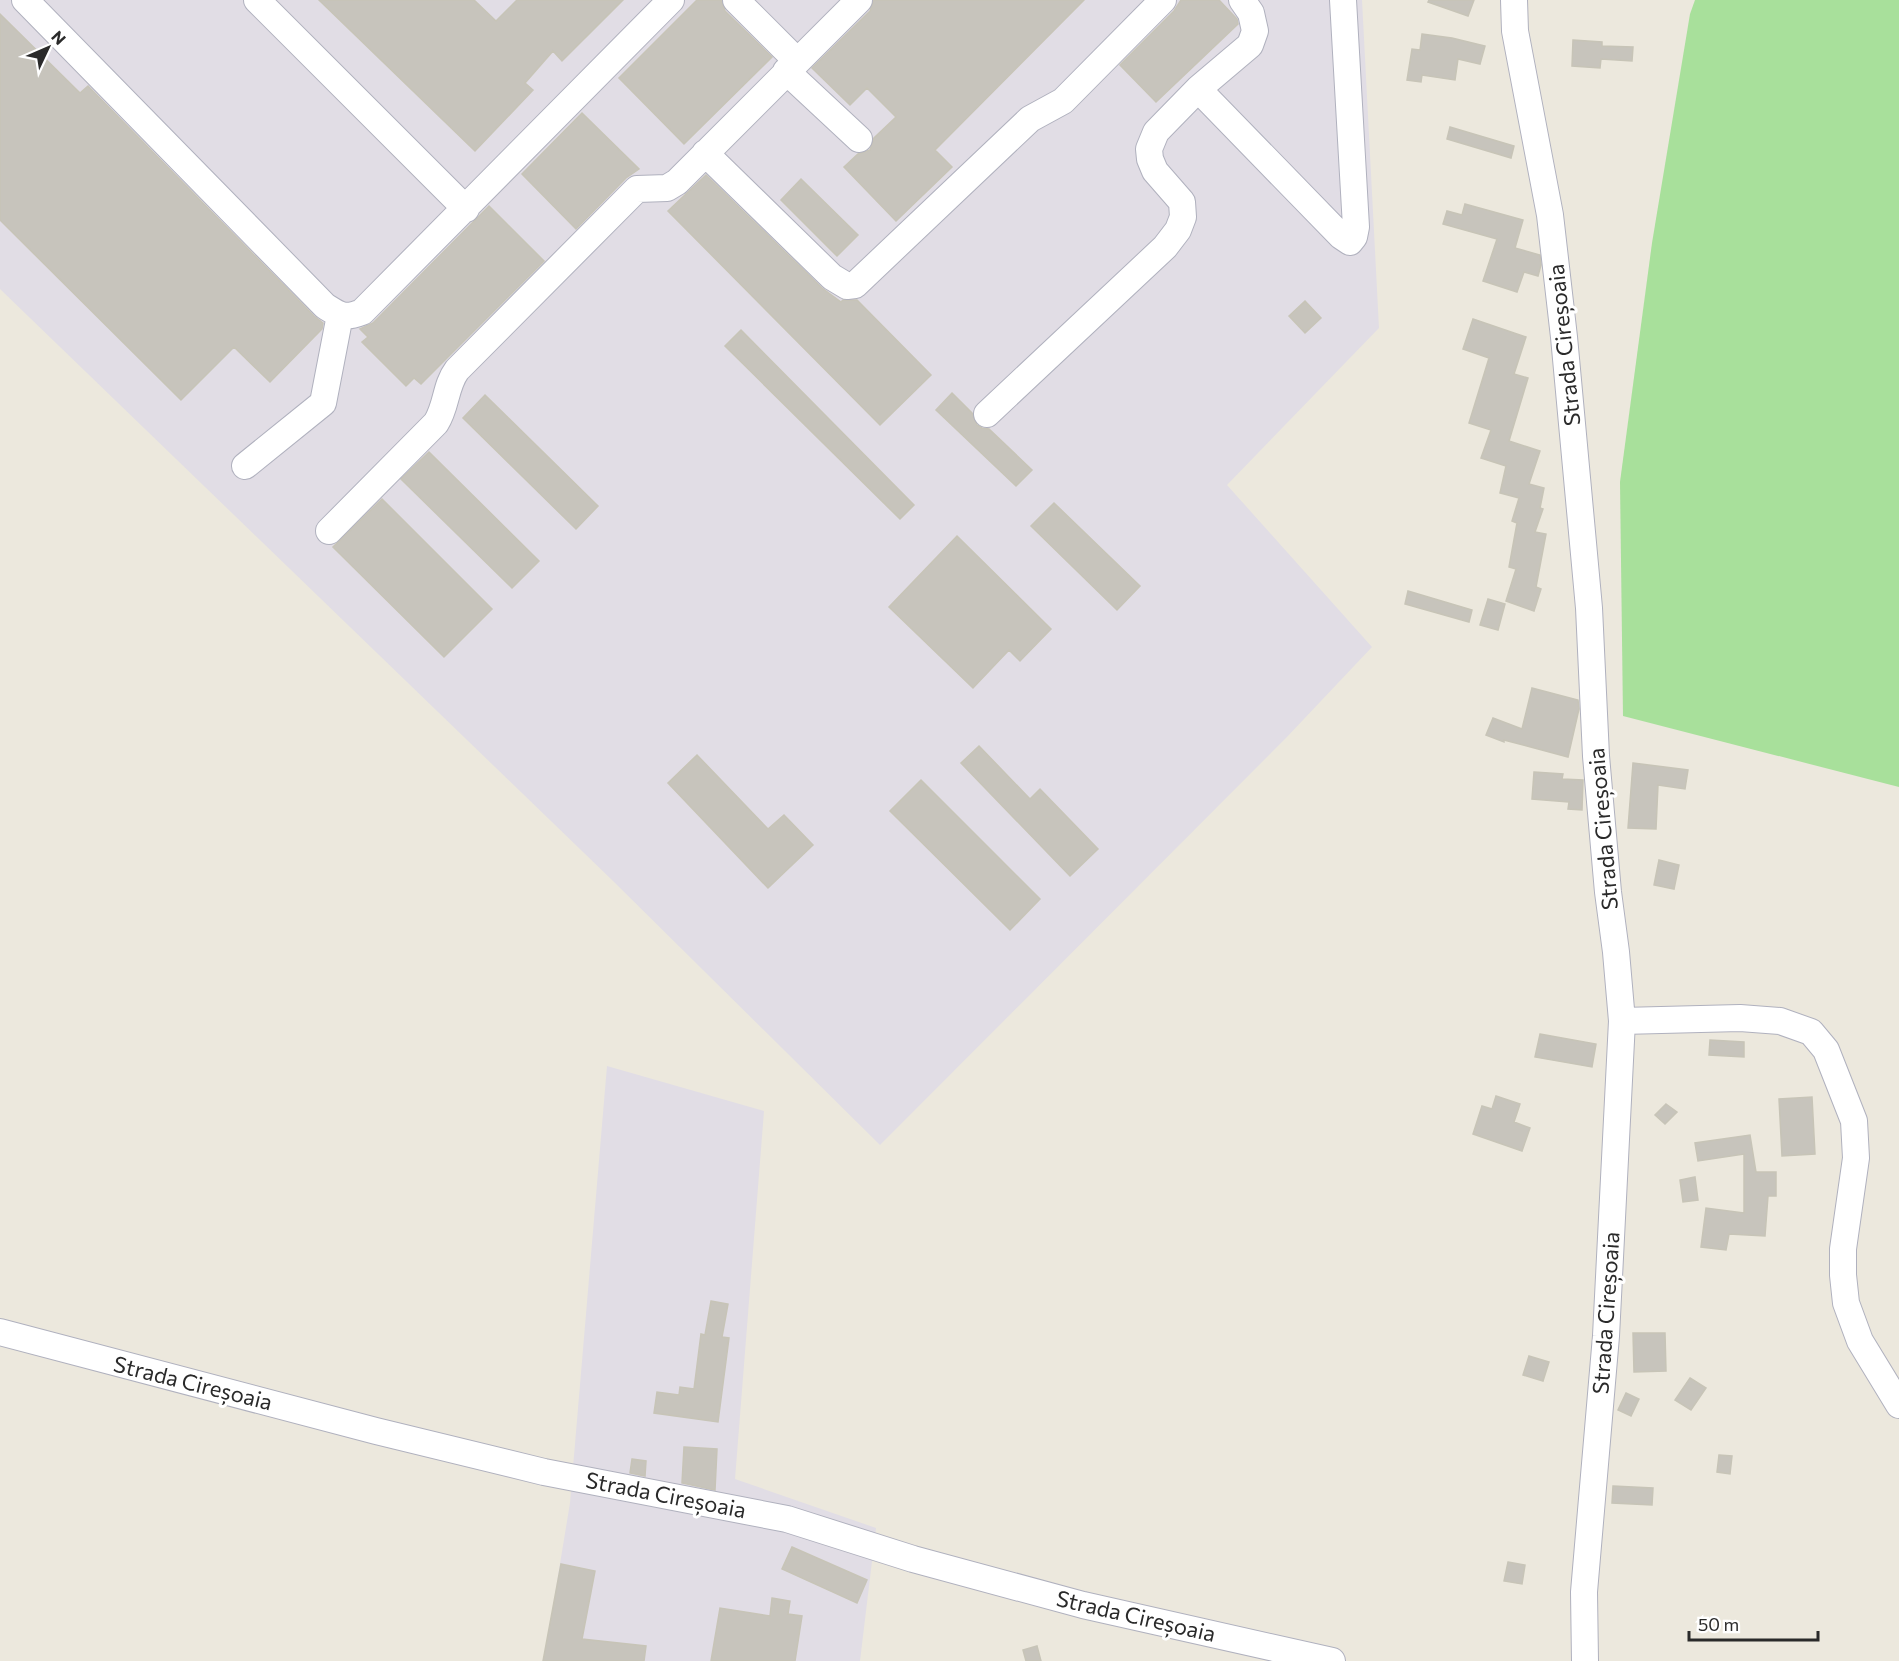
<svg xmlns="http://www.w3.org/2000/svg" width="1899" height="1661" viewBox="0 0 1899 1661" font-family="Commissioner,sans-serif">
<rect width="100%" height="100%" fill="#ece8dd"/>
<path fill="#e1dde5" d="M0 0H1362L1379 328 1227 485 1372 647 1286 738 880 1145 612 880 0 289Z
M607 1066 764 1111 735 1479 876 1528 860 1661H544L570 1503Z"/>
<path fill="#a8e09b" d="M1695 0H1899V787L1623 716 1620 482 1652 243 1690 14Z"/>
<path fill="#c7c4bc" stroke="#c7c4b7" stroke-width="1.5" d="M319 0H474L496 21 517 0H623L562 61 553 51 525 83 533 90 475 151Z
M697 0H721L725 11 772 57 684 144 619 78Z
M874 0H1084L935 150 952 167 896 221 844 167 858 154 870 150 874 138 896 117 867 88 850 105 812 68 870 11Z
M1181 0H1219L1237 19 1238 24 1156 102 1120 65 1174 11Z
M1429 0H1474L1468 16 1428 2Z
M0 14 80 93 88 86 314 316 323 323 322 329 270 382 234 347 181 400 0 220Z
M1422 34 1452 38 1485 46 1480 64 1458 59 1455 80 1422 75 1421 82 1407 80 1412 49 1420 50Z
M1573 40 1602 42V46L1633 47 1632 61 1601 59 1600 68 1572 66Z
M582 113 639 169 626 178 576 229 522 174Z
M1450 127 1514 146 1511 158 1447 139Z
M706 175 822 288 841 302 843 300H857L931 375 880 425 668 211Z
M801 179 858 235 837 256 781 200Z
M1465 204 1523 220 1515 248 1540 255 1541 265 1538 276 1524 272 1517 292 1483 281 1497 239 1443 224 1447 211 1462 215Z
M489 206 544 261 421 384 414 378 406 386 362 342 368 337 360 329 373 323Z
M1305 301 1321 318 1305 333 1289 316Z
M1473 319 1526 337 1514 374 1528 378 1509 441 1540 451 1529 484 1544 488 1540 508 1543 509 1535 532 1546 534 1536 587 1541 589 1534 611 1506 601 1516 569 1509 567 1517 523 1512 521 1519 498 1500 493 1506 466 1481 458 1491 430 1469 423 1489 358 1463 349Z
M741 330 914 505 900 519 725 346Z
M952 393 972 413 977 425 982 428 989 429 1032 470 1016 486 936 410Z
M485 395 598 506 576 529 463 418Z
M429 452 539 561 512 588 401 479Z
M382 499 492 609 444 657 333 547Z
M1054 503 1140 586 1117 610 1031 526Z
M957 536 1051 629 1020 661 1009 650 973 688 889 607Z
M1408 591 1472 610 1469 622 1405 604Z
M1488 599 1505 604 1498 630 1480 625Z
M1532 688 1578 700 1579 709 1568 757 1504 740V742L1486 735 1493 718 1522 729Z
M979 746 1030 799 1040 789 1098 849 1070 876 961 763Z
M697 755 768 829 784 815 813 845 768 888 668 783Z
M1633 763 1688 770 1685 789 1658 785 1656 829 1628 828Z
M1534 772 1563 774 1562 779 1583 780 1582 810 1568 809 1569 802 1532 799Z
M921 780 1040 899 1010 930 890 811Z
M1659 860 1679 865 1674 889 1654 885Z
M1540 1034 1596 1044 1592 1067 1535 1057Z
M1710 1040 1744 1042V1057L1709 1055Z
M1496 1096 1520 1104 1514 1122 1530 1128 1522 1151 1473 1134 1482 1106 1492 1109Z
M1812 1097 1815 1154 1782 1156 1779 1099Z
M1666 1104 1677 1112 1665 1124 1655 1115Z
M1750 1135 1756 1172H1776V1196H1768L1765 1236 1729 1234 1726 1250 1701 1247 1706 1208 1744 1213V1154L1698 1161 1695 1143Z
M1695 1177 1698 1200 1683 1202 1680 1180Z
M711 1301 728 1304 722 1337 729 1338 718 1422 654 1413 657 1392 679 1395 680 1387 694 1389 701 1334 705 1335Z
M1633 1333H1665L1666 1371 1634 1372Z
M1529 1356 1549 1362 1543 1381 1523 1375Z
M1690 1378 1706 1388 1691 1410 1675 1400Z
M1626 1393 1639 1399 1631 1416 1618 1410Z
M684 1447 717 1449 715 1490 682 1483Z
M1719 1455 1732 1456 1730 1474 1717 1472Z
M632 1459 646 1461 645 1476 630 1473Z
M1613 1486 1653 1488 1652 1505 1612 1503Z
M792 1547 867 1580 857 1603 782 1569Z
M1508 1562 1525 1565 1522 1584 1504 1581Z
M561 1564 595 1571 582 1639 646 1646 644 1661H543Z
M772 1598 790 1601 788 1614 802 1616 795 1661H711L720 1608 770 1616Z
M1037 1646 1041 1661H1026L1023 1650Z"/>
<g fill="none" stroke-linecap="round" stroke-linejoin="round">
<defs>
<path id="minor" d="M25 0 325 306C341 316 344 319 362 312L671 0
M257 0 466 209
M736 0 797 61
M1514 0 1515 31 1550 215 1564 337 1589 608 1596 756 1608 892 1616 952 1622 1021 1606 1336 1584 1592 1585 1661
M786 71 859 139
M1198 89 1341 236 1350 242 1354 237 1356 227 1343 0
M705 153 832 277 847 286 855 285 1030 119 1063 101 1163 0
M987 414 1165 247 1178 230 1183 217 1182 202 1155 171 1150 159 1149 149 1156 132 1198 89 1250 45 1255 31 1251 13 1242 0
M245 466 323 403 340 315
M329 531 436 423C447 406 445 386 457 370L637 189 667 188 677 182 859 0
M1622 1021 1740 1018 1780 1021 1811 1032 1826 1050 1854 1121 1856 1158 1843 1249V1275L1846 1303 1860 1341 1899 1405
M0 1332 376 1431 544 1472 787 1519 913 1559 1083 1605 1332 1661"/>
</defs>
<use href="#minor" stroke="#b0b1be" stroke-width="28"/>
<use href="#minor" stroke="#fff" stroke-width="26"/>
</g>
<g text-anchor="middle" stroke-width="6" stroke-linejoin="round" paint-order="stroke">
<g font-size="22" fill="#2a2a2a" stroke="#fff">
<text transform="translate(1564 345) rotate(-96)" y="8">Strada Cireșoaia</text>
<text transform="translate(1603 829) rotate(-95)" y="8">Strada Cireșoaia</text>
<text transform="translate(1606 1313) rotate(-86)" y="8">Strada Cireșoaia</text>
<text transform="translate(193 1383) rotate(14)" y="8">Strada Cireșoaia</text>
<text transform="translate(666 1495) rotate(11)" y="8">Strada Cireșoaia</text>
<text transform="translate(1136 1616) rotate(13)" y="8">Strada Cireșoaia</text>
</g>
</g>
<g transform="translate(48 48) rotate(46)" stroke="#ffffff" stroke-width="4.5" paint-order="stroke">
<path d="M0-4.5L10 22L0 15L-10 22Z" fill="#2a2a2a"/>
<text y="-9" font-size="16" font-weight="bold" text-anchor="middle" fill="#2a2a2a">N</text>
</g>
<path d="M1689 1631v9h129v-9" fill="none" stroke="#2a2a2a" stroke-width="3"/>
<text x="1698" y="1631" font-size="18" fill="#2a2a2a" stroke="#ffffff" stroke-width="4.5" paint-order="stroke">50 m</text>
</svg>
